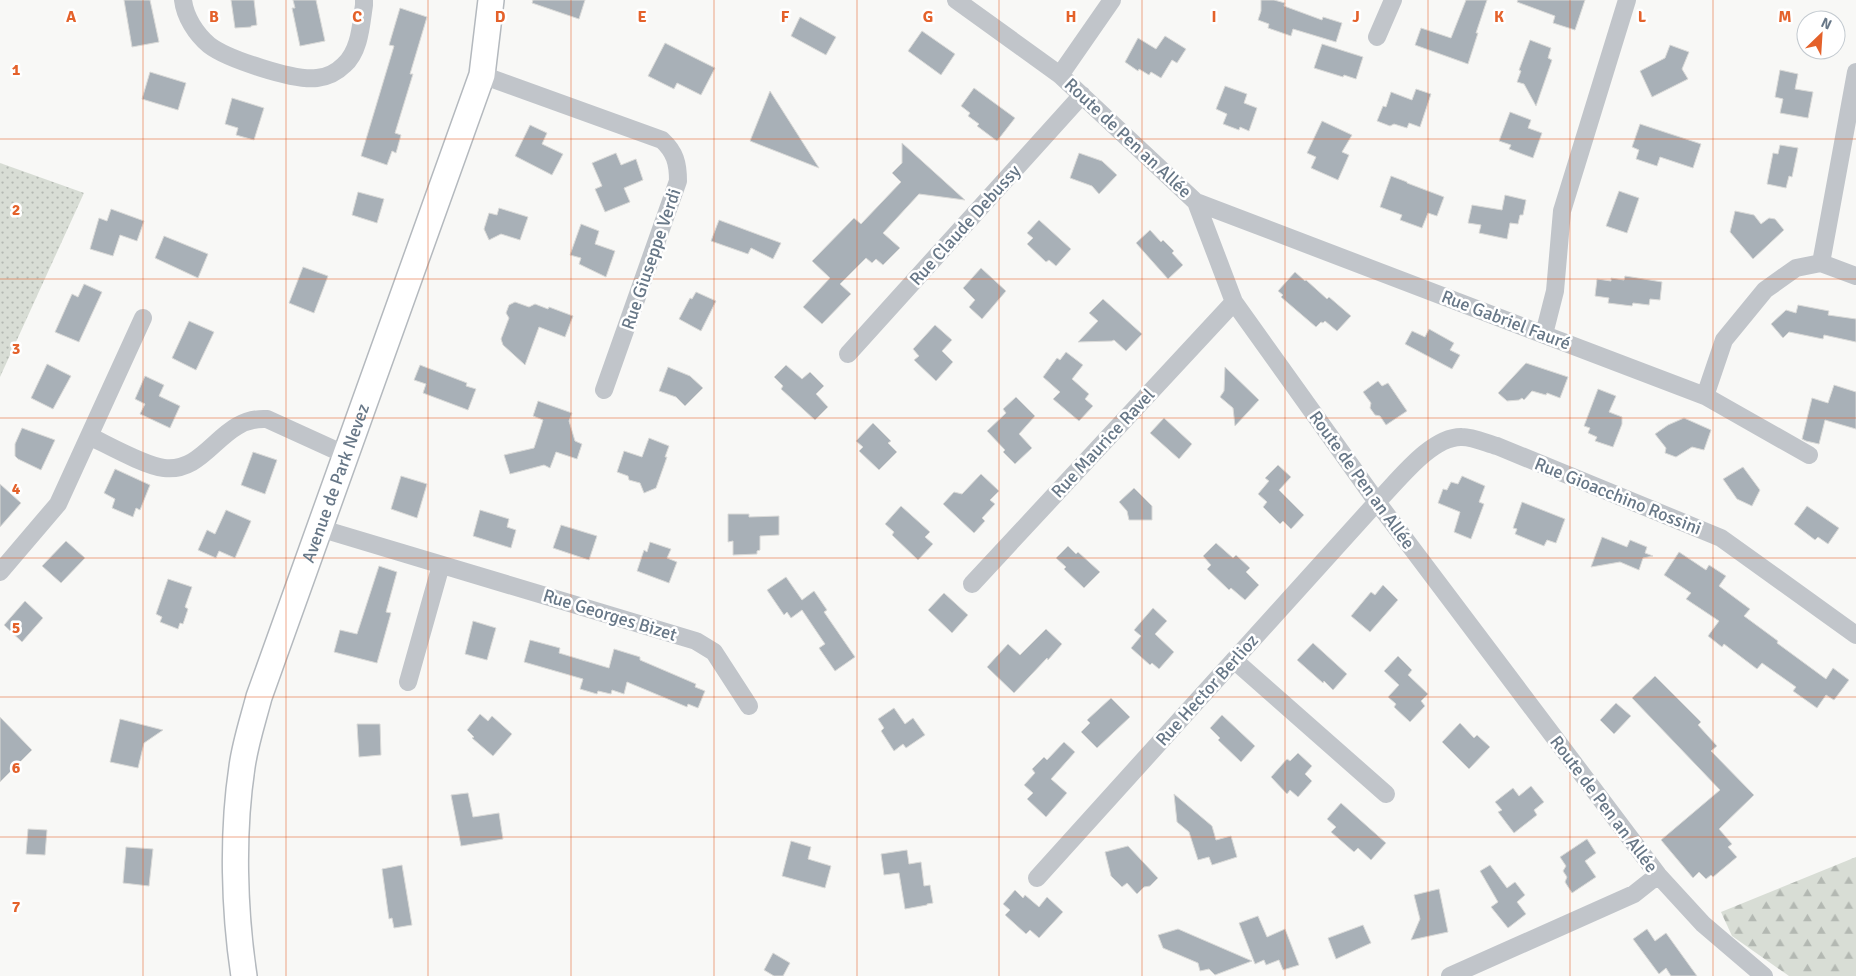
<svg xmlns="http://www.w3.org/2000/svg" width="1856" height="976" viewBox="0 0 1856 976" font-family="Signika,sans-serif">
<defs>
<pattern id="grass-dots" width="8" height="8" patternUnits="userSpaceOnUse" patternTransform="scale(1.25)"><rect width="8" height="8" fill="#d8ddd5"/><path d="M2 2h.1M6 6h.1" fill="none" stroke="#b3b8b2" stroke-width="1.8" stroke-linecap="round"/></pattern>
<pattern id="forest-firs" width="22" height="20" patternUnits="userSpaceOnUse" patternTransform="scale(1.25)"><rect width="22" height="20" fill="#d8ddd5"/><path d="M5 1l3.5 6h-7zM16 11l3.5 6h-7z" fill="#b3b8b2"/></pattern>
</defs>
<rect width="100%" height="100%" fill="#f8f8f6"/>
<path fill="url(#grass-dots)" d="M0 163 84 193 0 377Z"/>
<path fill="url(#forest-firs)" d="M1856 857V976H1789L1732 936 1721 912Z"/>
<path fill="#a8b0b7" stroke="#dadad8" d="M124 0H150L159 42 132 47Z
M231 0H254L257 25 251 26V27L235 28Z
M293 0H316L325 41 300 46 292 8H295Z
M533 0H585L579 19 532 3Z
M1261 0H1274L1285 3 1284 6 1322 20 1323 17 1342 23 1336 42 1293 29 1291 36 1268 28 1269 24 1258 20 1261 11Z
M1466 0H1487L1476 33H1478L1468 64 1415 45 1421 28 1451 38Z
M1518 0H1585L1575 30 1553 23 1555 16 1517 2Z
M400 8 427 17 410 74H413L395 133 401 135 396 153 392 151 387 165 361 156 394 46 389 45Z
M800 17 836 37 826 55 791 36Z
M922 31 955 54 941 75 908 51Z
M1165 36 1186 49 1177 63 1172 60 1161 78 1151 72 1149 75 1139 69 1138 71 1125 62 1138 38 1156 49Z
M1530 40 1551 48 1548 58 1552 60 1536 106 1524 84 1517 82 1521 71 1519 70Z
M665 43 715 68 701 95 677 83 674 89 648 76Z
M1322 44 1363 57 1356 79 1344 75 1343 77 1314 68Z
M1670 45 1689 52 1682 69 1688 79 1652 97 1640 71 1665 58Z
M1780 70 1798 74 1795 89 1813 92 1808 118 1780 113 1783 99 1775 97Z
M150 72 186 83 178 110 142 99Z
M1225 86 1247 94 1244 103 1257 108 1249 131 1240 127 1239 130 1223 124 1227 114 1216 109Z
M974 88 1015 118 997 141 977 126 979 124 968 116 970 113 961 106Z
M1416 89 1431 94 1420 127 1409 123 1407 128 1394 124 1390 126 1377 121 1383 106 1386 107 1391 92 1412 100Z
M770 91 819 168 750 141Z
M232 98 264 108 254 140 236 135 238 128 225 124Z
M1510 112 1531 120 1528 128 1542 133 1533 158 1509 149 1511 145 1499 141Z
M1322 121 1352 135 1342 152 1349 155 1338 180 1311 168 1316 157 1307 153Z
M1640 124 1701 144 1693 168 1660 157 1657 166 1636 159 1639 150 1632 147Z
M530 125 547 133 542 144 563 154 552 175 515 156Z
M902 143 965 200 919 194 883 233 900 248 883 265 876 259 872 263 866 258 840 284 851 294 822 324 803 307 830 278 812 261 854 218 861 224 901 182 892 173 902 163Z
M1780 145 1798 148 1792 177 1789 176 1786 188 1767 184 1773 153 1778 154Z
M616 153 621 165 636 159 643 180 624 188 630 202 605 212 595 189 602 186 592 163Z
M1079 153 1102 161 1117 175 1099 194 1092 186 1070 178Z
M1391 176 1407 182V183L1444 197 1437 216 1428 213 1422 228 1400 220 1402 215 1380 207Z
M1619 191 1639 198 1627 233 1606 226Z
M358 192 384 199 377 223 352 215Z
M1505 195 1526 200 1523 215H1520L1518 224 1510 223 1507 239 1479 233 1481 225 1468 223 1472 205 1502 210Z
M499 208 528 217 520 240 501 234 489 240 484 229 489 213 497 215Z
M111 209 144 221 137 241 120 235 113 256 90 249 99 218 107 221Z
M1735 211 1754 215 1761 224 1769 218 1775 219 1784 230 1753 259 1730 232Z
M719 220 781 243 773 259 751 248 748 254 711 241Z
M1039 220 1071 249 1056 266 1049 260 1046 262 1027 244 1033 238 1027 233Z
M581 224 599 231 595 244 615 251 606 277 579 264 581 258 570 255Z
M1150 230 1161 242 1163 240 1174 251 1172 253 1183 265 1168 279 1136 243Z
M164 236 208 254 198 278 155 258Z
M303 267 328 276 314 313 289 303Z
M981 268 1006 291 982 319 969 307 975 300 963 288Z
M1295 272 1305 281 1306 280 1327 299 1329 297 1351 316 1337 331 1325 321 1323 323 1321 322 1316 327 1281 297 1283 295 1278 291Z
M1625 276 1662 282 1660 300 1650 299 1649 305 1633 303 1632 306 1608 303 1609 298 1595 296 1597 279 1611 281V278L1624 280Z
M84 284 102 292 79 342 55 332 72 294 78 297Z
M696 292 716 301 701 331 679 319 690 298 692 299Z
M1103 299 1142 334 1126 351 1114 340 1112 341 1078 342 1098 321 1089 313Z
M515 302 529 307 535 304 548 309 549 307 573 316 565 337 539 327 525 365 503 345 501 339 509 318 506 313 509 305Z
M1798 305 1829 311 1828 315 1856 319V342L1824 335 1823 339 1789 332 1783 338 1771 324 1786 310 1796 313Z
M189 321 214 332 196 370 172 358Z
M935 325 952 340 942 351 953 362 936 381 914 360 919 356 913 349Z
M1429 329 1454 343 1450 350 1460 355 1452 369 1405 344 1412 331 1425 337Z
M1066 352 1083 365 1072 379 1089 394 1085 399 1093 406 1079 421 1053 399 1060 392 1043 377 1057 358 1060 360Z
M1526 363 1568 377 1560 398 1547 393 1546 395 1532 391 1524 400 1522 398 1519 400 1507 401 1498 393Z
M47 364 71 376 53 409 31 398Z
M420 365 467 383 466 386 476 389 468 410 423 393 426 384 414 380Z
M786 365 802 379 810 372 824 386 816 394 828 407 815 420 781 389 783 386 774 377Z
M668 367 690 376 703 388 685 406 676 397 659 391Z
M1225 367 1259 400 1235 426 1233 408 1220 397 1224 391Z
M145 376 164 385 159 396 180 406 170 428 140 414 145 404 135 399Z
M1378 381 1382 386 1388 383 1407 411 1386 425 1380 416 1375 415 1370 408 1371 403 1363 392Z
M1834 385 1856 392V429L1825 420 1819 444 1806 441 1802 439 1812 398 1828 403Z
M1598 389 1616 396 1609 412 1622 417V424L1613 447 1595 441 1597 437 1588 433 1590 428 1584 426Z
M1016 397 1035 416 1019 434 1032 448 1015 464 1003 452 1005 450 987 431 1006 413 1003 409Z
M538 401 572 413 569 421 575 441 582 444 577 459 556 452 550 468 544 465 510 474 504 455 534 448 543 420 533 416Z
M1164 418 1192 444 1179 459 1150 433Z
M1684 418 1711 430 1704 450 1692 447 1676 457 1665 453 1666 448 1655 434 1668 425Z
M873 423 891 441 888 443 897 452 879 470 859 451 863 447 856 441Z
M22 428 55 440 41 470 18 459 15 456V444Z
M649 438 669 446 665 457H667L656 488 644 493 640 483 629 480 628 476 617 472 624 451 642 457Z
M253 452 277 460 265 494 241 485Z
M1278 465 1291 477 1279 490 1304 515 1291 529 1283 521 1280 524 1263 507 1267 502 1258 494 1269 481 1265 478Z
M1743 467 1760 490 1752 506 1737 499 1723 479Z
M115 469 150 485 140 510 136 508 133 517 112 508 115 499 104 493Z
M981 474 999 491 990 500 995 504 982 518 985 521 974 533 943 504 954 492 962 494Z
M401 476 427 484 417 518 391 509Z
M1462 476 1485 486 1479 502 1484 504 1471 539 1454 532 1460 512 1438 503 1443 489 1447 490 1451 482 1458 484Z
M0 484 21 503 0 527Z
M1134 488 1152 506V520H1129L1127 511 1119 502Z
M1522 502 1565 519 1556 543 1547 540 1544 546 1515 534 1517 529 1513 528Z
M901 506 930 532 925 537 933 544 918 560 892 535 894 532 885 524Z
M1807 506 1839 528 1828 544 1818 537 1815 540 1794 524Z
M226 510 251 521 235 558 219 551 216 558 198 550 207 530 215 534Z
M480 510 509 519 507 527 516 530 511 548 473 536Z
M728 514H749V517L779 516V535L760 536V550L757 551V554L733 555V541L728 542Z
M561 525 597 536 589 560 553 548Z
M1602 537 1627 547 1630 540 1647 547 1645 553 1653 556 1643 558 1639 570 1620 562 1591 567Z
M66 541 85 558 61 583 42 566Z
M650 542 671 549 667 558 677 562 669 583 637 571 644 550 647 552Z
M1216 543 1233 558 1236 555 1250 568 1246 572 1259 585 1245 600 1231 588 1229 590 1207 569 1211 565 1203 556Z
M1068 546 1076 554 1078 552 1100 572 1084 588 1064 569 1066 567 1056 558Z
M1679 552 1706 570 1709 565 1726 576 1719 586 1750 609 1744 616 1778 641 1777 643 1826 679 1833 668 1849 680 1834 700 1826 695 1817 708 1793 691 1796 687 1762 663 1757 669 1724 644 1722 647 1708 636 1719 621 1686 599 1691 593 1664 575Z
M379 566 397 572 386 612 391 613 377 663 334 652 340 630 357 634Z
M786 577 802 600 814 591 827 610 824 612 855 657 835 671 819 648 825 644 802 610 791 618 787 612 784 615 767 590Z
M168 579 192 587 185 607 188 609 183 624 180 623 178 629 160 622 162 617 156 614Z
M1383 585 1398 600 1370 632 1351 616 1371 592 1375 595Z
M944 593 968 615 952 633 928 610Z
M25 601 43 618 22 642 4 625Z
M1153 608 1167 621 1155 634 1174 652 1159 669 1152 663 1150 665 1131 648 1141 636 1134 630Z
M473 621 496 628 487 660 465 654Z
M1046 629 1062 644 1048 660 1047 658 1014 693 987 667 1008 644 1020 655Z
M530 640 560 648 559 653 609 668 614 649 640 657V660L696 684 695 687 705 691 698 708 688 704 687 707 627 682 624 694 612 690 611 694 598 691 597 694 580 689 583 679 524 662Z
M1313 643 1347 674 1333 690 1324 681 1323 683 1297 660Z
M1398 656 1412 670 1408 675 1428 694 1421 701 1425 706 1410 722 1394 707 1396 704 1388 697 1399 685 1384 671Z
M1655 676 1701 722 1698 725 1717 746 1711 751 1754 795 1719 829 1732 844 1728 847 1737 857 1713 877 1711 875 1706 879 1699 872 1693 878 1661 840 1720 790 1632 698Z
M1111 698 1130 717 1097 748 1081 732 1090 723 1087 720Z
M1616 703 1631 716 1614 734 1600 720Z
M894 708 905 724 913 718 925 735 906 748 903 744 894 751 881 731 884 728 878 719Z
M480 714 488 721 492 716 512 734 493 756 472 738 474 737 467 730Z
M1222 715 1255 746 1241 762 1218 740 1220 738 1210 728Z
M0 717 32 750 0 782Z
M120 719 163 730 144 743 138 768 110 762Z
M1460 723 1474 738 1477 735 1490 747 1469 769 1442 742Z
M357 724H380L381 755 359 757Z
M1064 742 1075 752 1051 779 1067 793 1046 817 1027 799 1033 793 1024 785 1035 773 1032 769 1044 757 1047 760Z
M1298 753 1312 766 1305 774 1312 781 1298 797 1290 790 1287 794 1271 777 1287 759 1290 761Z
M1531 786 1544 802 1534 810 1537 815 1514 833 1498 812 1502 810 1495 802 1513 788 1519 796Z
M468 793 473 817 499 813 503 839 461 846 451 795Z
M1174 794 1212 826 1216 840 1231 836 1237 857 1212 865 1209 857 1198 860 1189 832 1177 822Z
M1341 803 1386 843 1371 860 1358 848 1354 852 1331 832 1336 827 1327 819Z
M28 829 47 830 45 855 26 854Z
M1587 839 1596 853 1585 861 1596 877 1572 893 1565 882 1567 877 1563 871 1566 866 1560 857Z
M791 841 811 847 808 859 831 866 825 888 782 876Z
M1128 846 1158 878 1150 886 1144 887 1137 894 1127 883 1122 887 1111 876 1105 852Z
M126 847 153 849 149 886 123 883Z
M907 850 909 864 921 862 924 886 930 885 933 903 927 904V905L905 909 899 873 884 875 881 854Z
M402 865 412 925 394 928 392 918 389 919 382 869Z
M1490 865 1507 888 1515 882 1525 895 1517 902 1526 914 1508 928 1491 907 1498 902 1480 871Z
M1439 889 1448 932 1411 940 1420 919 1414 895Z
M1015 890 1023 898 1025 895 1039 907 1047 897 1063 912 1039 938 1030 930 1026 934 1005 915 1010 910 1003 904Z
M1258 916 1267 937 1285 929 1299 965 1283 970 1279 960 1266 965 1264 960 1255 964 1239 923Z
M1363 925 1371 943 1336 959 1328 938Z
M1178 929 1252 961 1215 975 1209 969 1200 971 1198 963 1163 948 1158 935Z
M1647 929 1655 941 1666 933 1697 976H1671L1666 968 1659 974 1633 939Z
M773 953 790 963 783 976H774L764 970Z"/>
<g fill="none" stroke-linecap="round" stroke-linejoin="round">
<defs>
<g id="secondary">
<path id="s1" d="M244 976C234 910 232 833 242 767 245 744 253 720 259 697L482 75 491 0"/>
</g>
</defs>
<use href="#secondary" stroke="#b4b9be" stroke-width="28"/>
<path stroke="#c1c5ca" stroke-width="18" d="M183 0C185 17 196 34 209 45 227 59 294 81 317 78 327 77 337 72 344 65 360 51 361 24 364 5V0
M956 0 1060 75 1196 202 1234 302 1377 502 1658 875 1703 924 1764 976
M1377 37 1393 0
M482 75 662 140C675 152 678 163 678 181L604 390
M1060 75 1112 0
M1196 202 1705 396 1809 455
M1821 263 1856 276
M1544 334 1555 291 1562 211 1627 0
M848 354 1082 95
M1705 396 1724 340 1765 290 1796 268 1821 263 1856 72
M89 436C108 445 145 466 164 468 208 473 220 416 267 419L346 455
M319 528 696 641 714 652 749 706
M0 572 58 504 143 318
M972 584 1234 302
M1234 660 1386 794
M408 682 441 565
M1037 878 1377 502C1398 481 1431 436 1462 437 1473 437 1486 443 1497 446L1721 538 1856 635
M1450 976 1634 894 1658 875"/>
<use href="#secondary" stroke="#fff" stroke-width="25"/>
</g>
<path fill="none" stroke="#e4612a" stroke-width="1" stroke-opacity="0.55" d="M143 0V976M286 0V976M428 0V976M571 0V976M714 0V976M857 0V976M999 0V976M1142 0V976M1285 0V976M1428 0V976M1570 0V976M1713 0V976M0 139H1856M0 279H1856M0 418H1856M0 558H1856M0 697H1856M0 837H1856"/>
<g text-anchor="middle" stroke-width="5" stroke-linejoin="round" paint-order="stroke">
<g font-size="18" fill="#677787" stroke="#fff">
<text transform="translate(1128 138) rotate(43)" y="6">Route de Pen an Allée</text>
<text transform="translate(965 225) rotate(-48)" y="6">Rue Claude Debussy</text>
<text transform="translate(651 259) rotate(-71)" y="6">Rue Giuseppe Verdi</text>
<text transform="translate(1506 320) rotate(21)" y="6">Rue Gabriel Fauré</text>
<text transform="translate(1103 443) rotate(-47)" y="6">Rue Maurice Ravel</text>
<text transform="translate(1362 480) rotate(54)" y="6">Route de Pen an Allée</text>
<text dy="6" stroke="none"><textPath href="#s1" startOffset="509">Avenue de Park Nevez</textPath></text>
<text transform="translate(1618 496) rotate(22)" y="6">Rue Gioacchino Rossini</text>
<text transform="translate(610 615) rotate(17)" y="6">Rue Georges Bizet</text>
<text transform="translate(1207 690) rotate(-48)" y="6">Rue Hector Berlioz</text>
<text transform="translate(1604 804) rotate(53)" y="6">Route de Pen an Allée</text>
</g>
</g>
<g font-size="16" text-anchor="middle" font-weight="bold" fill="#e4612a" stroke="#fff" stroke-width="5" stroke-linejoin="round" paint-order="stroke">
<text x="71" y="22">A</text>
<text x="214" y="22">B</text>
<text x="357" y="22">C</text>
<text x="500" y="22">D</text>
<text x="642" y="22">E</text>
<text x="785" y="22">F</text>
<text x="928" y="22">G</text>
<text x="1071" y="22">H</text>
<text x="1214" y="22">I</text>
<text x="1356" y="22">J</text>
<text x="1499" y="22">K</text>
<text x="1642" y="22">L</text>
<text x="1785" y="22">M</text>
<text x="16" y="75">1</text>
<text x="16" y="215">2</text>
<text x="16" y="354">3</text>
<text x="16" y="494">4</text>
<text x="16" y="633">5</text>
<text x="16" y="773">6</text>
<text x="16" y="912">7</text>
</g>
<g transform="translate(1821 35) rotate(25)"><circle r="24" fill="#ffffff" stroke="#c2c9cf"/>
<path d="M0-4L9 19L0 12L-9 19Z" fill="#e4612a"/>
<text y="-8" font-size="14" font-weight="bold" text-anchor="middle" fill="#677787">N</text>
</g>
</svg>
